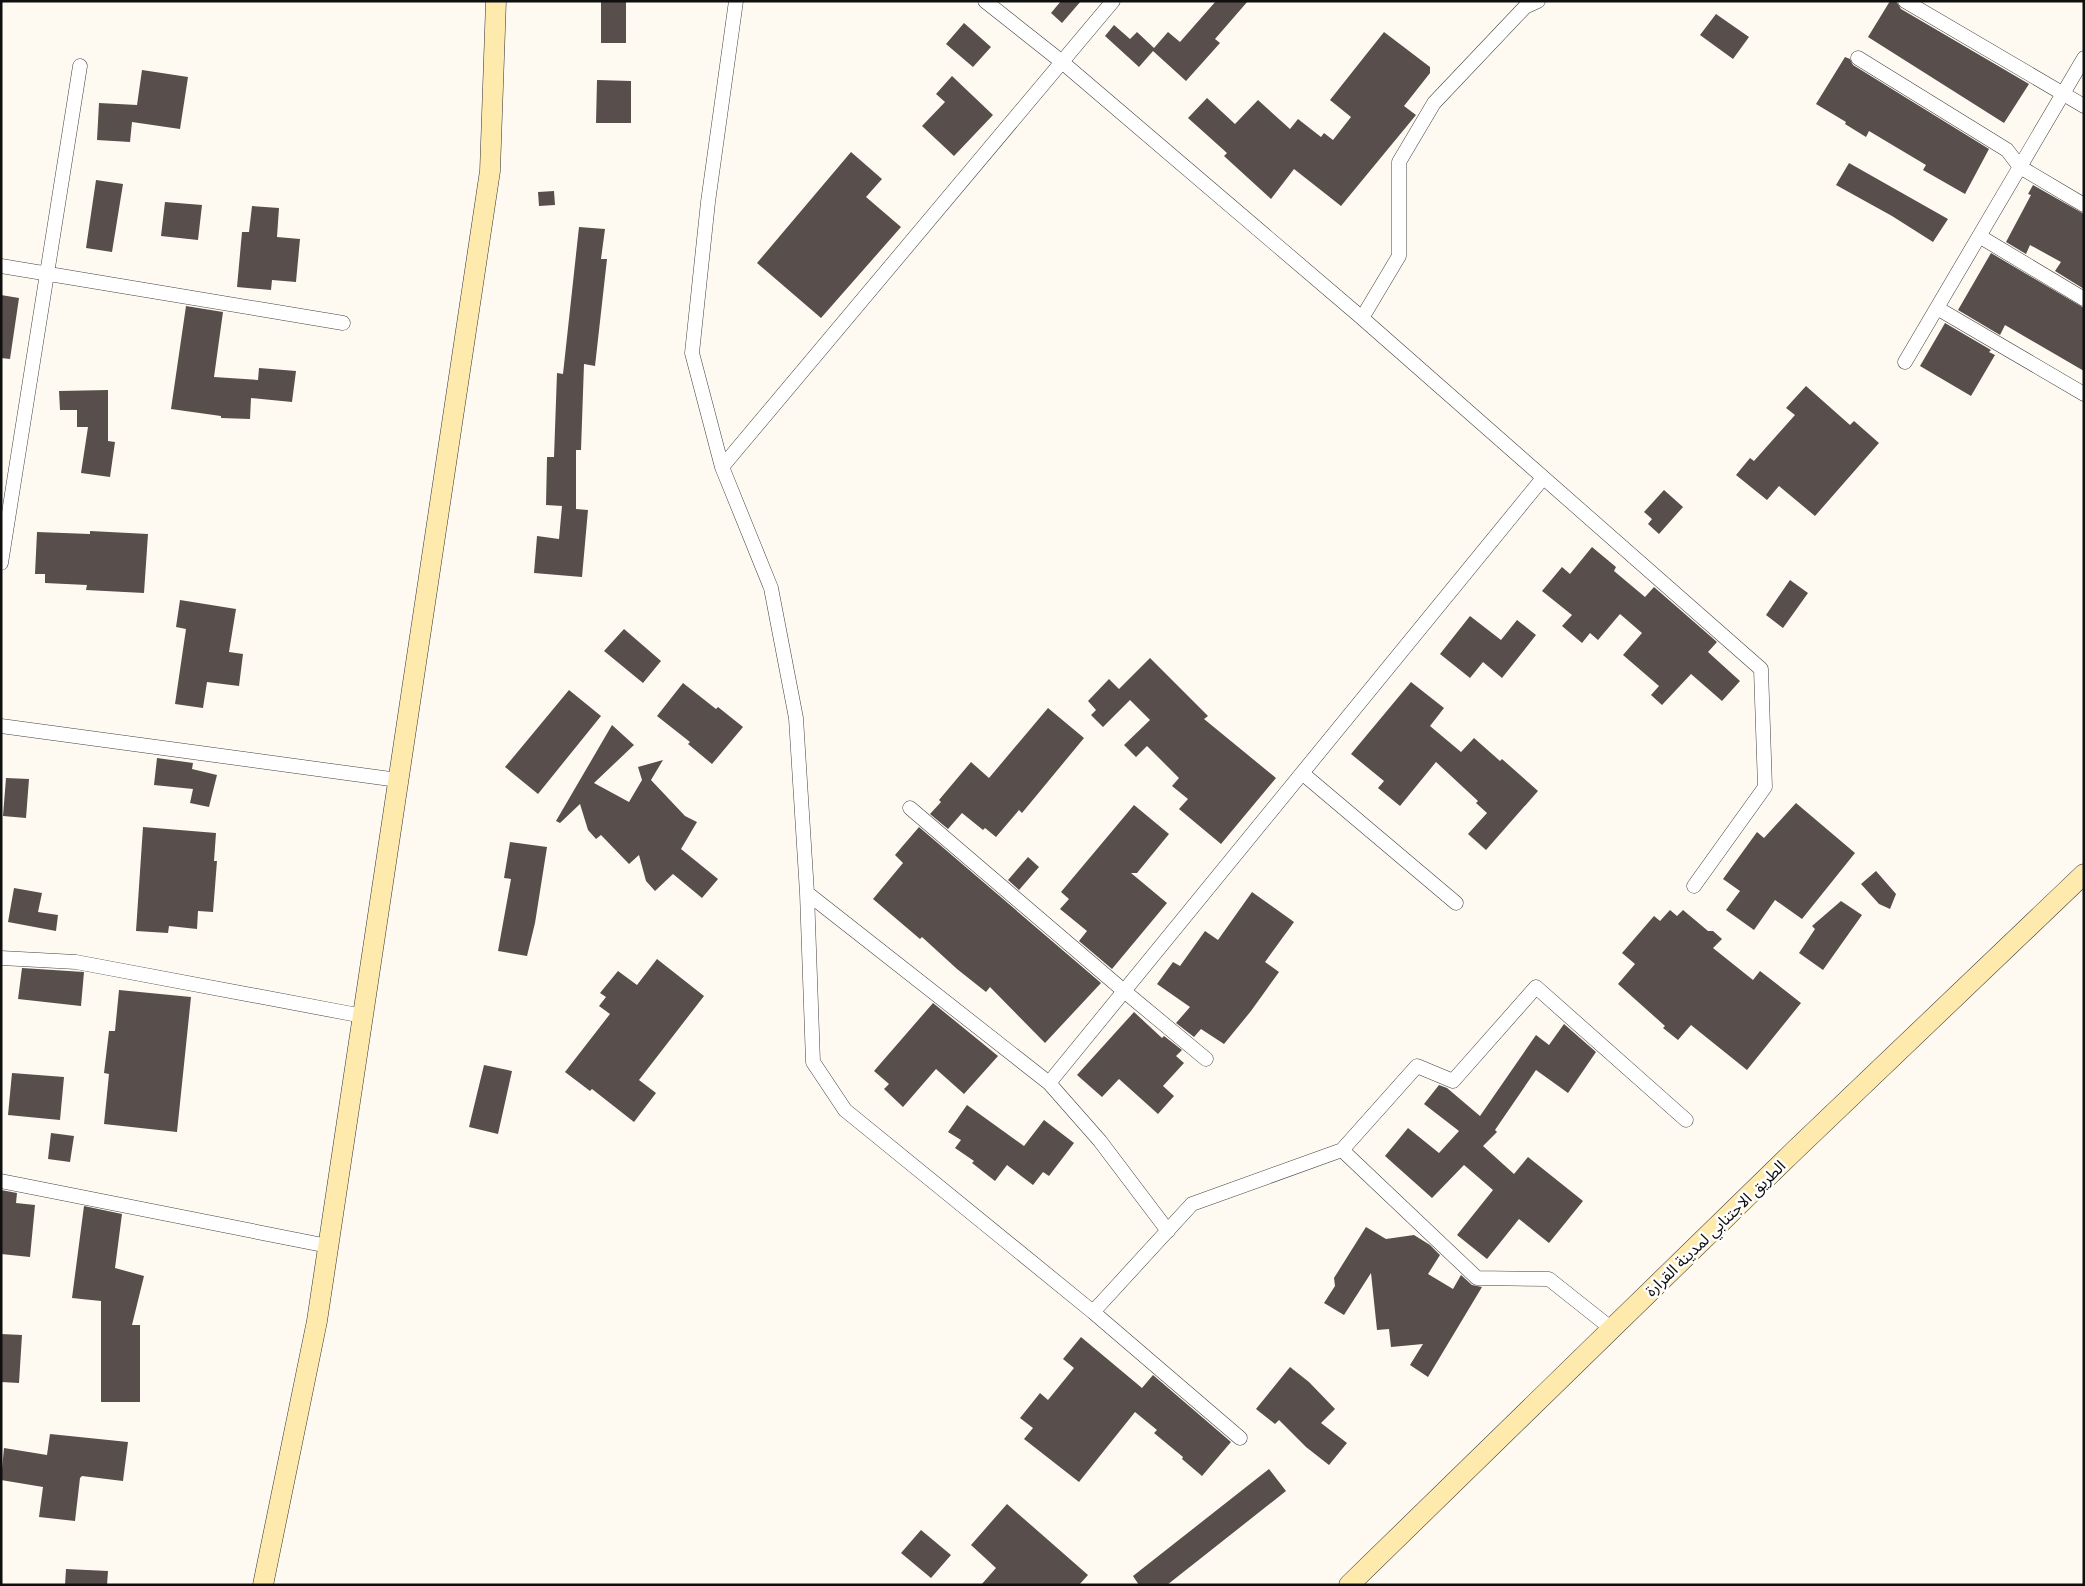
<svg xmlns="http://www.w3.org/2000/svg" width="2085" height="1586" viewBox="0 0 2085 1586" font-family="'Noto Serif','Noto Sans Arabic',serif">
<rect width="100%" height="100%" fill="#fffaf1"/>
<path fill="#584e4b" d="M601 1H626V43H601Z
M1061 1H1081L1062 23 1051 13Z
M1216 1H1248L1215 39 1220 43 1186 81 1153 51 1139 67 1105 36 1114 25 1130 39 1137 32 1154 48 1168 32 1180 42Z
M1890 1H1896L1901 9 2029 84 2004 123 1868 37Z
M1716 14 1749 37 1733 59 1700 35Z
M964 23 991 47 973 67 946 44Z
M1384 32 1430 67V73L1404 106 1416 115 1341 206 1294 169 1271 199 1224 156 1227 153 1188 118 1207 98 1235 124 1258 100 1290 129 1298 119 1321 137 1324 133 1333 140 1351 117 1330 100Z
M1845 57 1850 59 1853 65 1989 149 1965 194 1923 170 1926 165 1869 131 1866 137 1845 124 1846 122 1816 104Z
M142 70 188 77 180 129 132 122 130 142 97 140 99 103 137 105Z
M952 76 993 115 954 156 922 126 945 102 936 94Z
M597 80 631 81V123H596Z
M851 152 882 179 866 197 901 227 821 318 757 263Z
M1849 163 1948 219 1933 242 1892 216 1836 185Z
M96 180 123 184 112 252 86 248Z
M2033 185 2084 214V289L2055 271 2061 262 2030 245 2026 254 2006 242 2031 195 2028 194Z
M554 191 555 205 539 206 538 192Z
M165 202 202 205 198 240 161 236Z
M252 206 279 208 277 237 300 239 296 282 272 280 271 290 237 287 242 232H249Z
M579 227 605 229 601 259H607L595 366 584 364 581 450H576V509L588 510 582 577 534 573 537 536 559 539 562 506 546 505 547 457H554L557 373 563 374Z
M1991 253 2084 308V371L2005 325 2000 335 1958 310Z
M1 295 19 298 10 359 1 358Z
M186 306 223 312 214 377 258 380 259 368 296 371 292 402 251 398 250 419 221 418V416L171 409Z
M1945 323 1991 350 1989 352 1995 355 1971 396 1920 366Z
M1806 386 1850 425 1854 421 1879 443 1815 516 1779 486 1767 500 1736 475 1750 458 1754 461 1795 415 1786 408Z
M108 390V441L115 442 110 477 81 473 88 427H77V410H60L59 391Z
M1664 490 1683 507 1659 534 1648 524 1652 519 1644 512Z
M90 531 148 534 144 593 86 590 87 585 45 583V574H35L37 532 90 534Z
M1592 547 1616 567 1614 571 1645 597 1654 587 1717 642 1708 652 1740 681 1722 701 1691 674 1662 705 1651 695 1659 686 1623 655 1642 633 1620 614 1598 640 1590 633 1582 643 1562 626 1572 615 1542 591 1562 567 1570 574Z
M1790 580 1808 593 1783 628 1766 615Z
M180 600 236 609 229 652 243 654 239 686 207 682 203 708 175 704 186 629 176 627Z
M1470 616 1501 640 1517 620 1536 635 1502 678 1483 662 1470 678 1440 654Z
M624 629 661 661 643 683 604 651Z
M1150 658 1208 716 1204 719 1276 778 1221 844 1179 809 1188 799 1172 786 1179 778 1147 746 1136 757 1124 745 1150 720 1130 700 1103 727 1091 715 1096 710 1088 701 1109 679 1119 689Z
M1411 682 1444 708 1430 726 1461 752 1474 738 1500 761 1502 759 1538 791 1486 850 1468 834 1487 813 1476 803 1478 801 1436 762 1400 806 1378 788 1384 781 1351 754Z
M683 683 716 709 718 707 743 727 712 764 688 744 690 742 657 716Z
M569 690 601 716 538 794 505 767Z
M1048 708 1084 738 1022 813 1019 810 996 837 985 828 983 830 962 813 948 829 930 814 941 802 939 800 971 762 989 778Z
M612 725 634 745 594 783 629 802 642 780 638 767 663 760 651 780 685 816 697 822 681 849 718 879 702 898 673 874 655 891 646 881 639 855 629 864 601 835 596 839 588 830 580 804 560 823 556 821Z
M157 758 193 763 192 769 217 775 209 807 190 803 193 789 154 785Z
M6 778 29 779 26 818 3 816Z
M1796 803 1855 853 1802 919 1775 900 1754 930 1726 910 1740 891 1723 879 1757 832 1764 838Z
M1134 805 1169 834 1137 873H1131L1167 903 1112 969 1079 941 1087 931 1060 909 1069 899 1061 892Z
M143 827 216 833 214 861H217L213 912 198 911 197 929 169 926 168 933 136 931Z
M919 827 1101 983 1045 1043 990 987 986 992 957 969 922 937 920 939 873 899 903 863 895 855Z
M510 842 547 847 535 923 527 956 498 951 511 879 504 878Z
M1028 857 1039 867 1019 890 1008 880Z
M1876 871 1896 894 1890 909 1879 904 1861 884Z
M14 888 42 893 38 912 58 915 56 931 8 922Z
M1252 892 1294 922 1265 962 1279 972 1251 1011 1224 1044 1201 1029 1194 1037 1176 1023 1190 1007 1157 984 1173 962 1180 966 1205 931 1218 940Z
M1841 901 1862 915 1823 970 1799 953 1815 929 1812 926Z
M1670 910 1677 916 1683 910 1708 931H1713L1722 939 1713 948 1753 980 1760 971 1801 1003 1747 1070 1691 1025 1678 1040 1663 1028 1665 1026 1618 984 1635 964 1622 953 1654 916 1660 921Z
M657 959 704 996 639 1080 656 1093 634 1122 592 1089 590 1091 565 1072 610 1014 599 1006 606 997 600 993 618 971 637 985Z
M22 968 84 972 81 1006 18 999Z
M119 990 191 997 177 1132 104 1124 109 1074 104 1073 109 1031H115Z
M933 1003 998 1056 964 1094 936 1069 903 1107 884 1089 889 1084 874 1071Z
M1134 1012 1162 1038 1164 1036 1182 1050 1176 1056 1184 1063 1163 1086 1174 1096 1158 1114 1119 1079 1102 1097 1077 1075Z
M1564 1024 1596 1052 1568 1093 1536 1070 1495 1130 1497 1132 1483 1146 1514 1174 1528 1157 1583 1201 1549 1243 1519 1219 1487 1259 1457 1235 1493 1190 1464 1165 1432 1198 1385 1156 1408 1128 1439 1153 1459 1131 1424 1104 1439 1085 1447 1088 1480 1116 1536 1035 1549 1045Z
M484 1065 512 1071 498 1134 469 1127Z
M12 1073 64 1077 60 1120 8 1115Z
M967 1105 1024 1146 1044 1120 1074 1143 1049 1176 1043 1172 1033 1185 1007 1165 995 1181 972 1163 974 1161 955 1148 961 1140 948 1132Z
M51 1133 74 1136 70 1162 48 1159Z
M1 1190 17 1193 16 1203 35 1205 30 1257 1 1254Z
M84 1206 122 1214 115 1268 144 1276 132 1325H140V1402H101V1301L72 1298Z
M1366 1227 1386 1239 1414 1235 1430 1245 1440 1255 1428 1274 1453 1289 1461 1275 1472 1285 1482 1287 1428 1377 1410 1365 1423 1344 1391 1347 1389 1329 1377 1330 1371 1273 1344 1315 1324 1303 1335 1286 1334 1278Z
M1 1334 22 1335 19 1383 1 1382Z
M1081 1337 1142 1388 1153 1375 1231 1442 1202 1476 1182 1459 1183 1457 1154 1433 1157 1430 1135 1412 1079 1482 1024 1439 1033 1428 1020 1418 1040 1393 1048 1400 1074 1368 1063 1359Z
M1290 1367 1309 1382 1335 1409 1321 1423 1347 1443 1329 1465 1306 1447 1279 1420 1275 1424 1256 1409Z
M50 1434 128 1442 123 1481 82 1476 80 1478 75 1521 39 1517 43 1487 1 1480 4 1448 47 1455Z
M1269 1469 1286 1491 1167 1585H1139L1133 1576Z
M1007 1504 1088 1575 1079 1585H981L996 1568 971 1545Z
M921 1530 951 1555 931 1578 901 1553Z
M66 1569 108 1571 107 1585H65Z"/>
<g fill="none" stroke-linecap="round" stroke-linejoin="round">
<defs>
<path id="minor" d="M736 1 708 202 692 353 722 467 771 588 796 718 807 893 813 1062 845 1110 1093 1312
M985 1 1062 62 1362 318 1399 256V162L1434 103 1525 7 1538 1
M1905 1 2084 106
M1858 58 2007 150 2020 167 2084 205
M1979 236 2084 299
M1 266 343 323
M1937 308 2084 394
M1362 318 1761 669 1765 787 1694 886
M1905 362 2084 58
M722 467 1113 1
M1 563 80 66
M1 726 398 780
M1302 773 1456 903
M910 808 1124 991 1206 1059
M807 893 1049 1083 1100 1141 1168 1231
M1 958 76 962 363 1016
M1049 1083 1543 478
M1342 1150 1417 1066 1453 1081 1536 987 1686 1120
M1 1181 328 1246
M1240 1438 1093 1312 1192 1204 1342 1150 1477 1278 1549 1279 1612 1329"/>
<path id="secondary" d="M263 1585 317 1321 490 171 496 1
M1349 1585 1793 1152 2084 874"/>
</defs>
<use href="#minor" stroke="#424242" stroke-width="15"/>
<use href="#secondary" stroke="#313131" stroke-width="21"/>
<use href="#minor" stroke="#fff" stroke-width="14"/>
<use href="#secondary" stroke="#feeaad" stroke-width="20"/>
</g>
<g text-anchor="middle" stroke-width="5" stroke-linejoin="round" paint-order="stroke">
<g font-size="16" fill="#0f0f0f" stroke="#fff">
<text transform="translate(1715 1228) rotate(-44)" y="6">الطريق الاجتنابي لمدينة القرارة</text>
</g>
</g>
<rect width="2085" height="1586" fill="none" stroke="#0f0f0f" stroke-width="5"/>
</svg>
